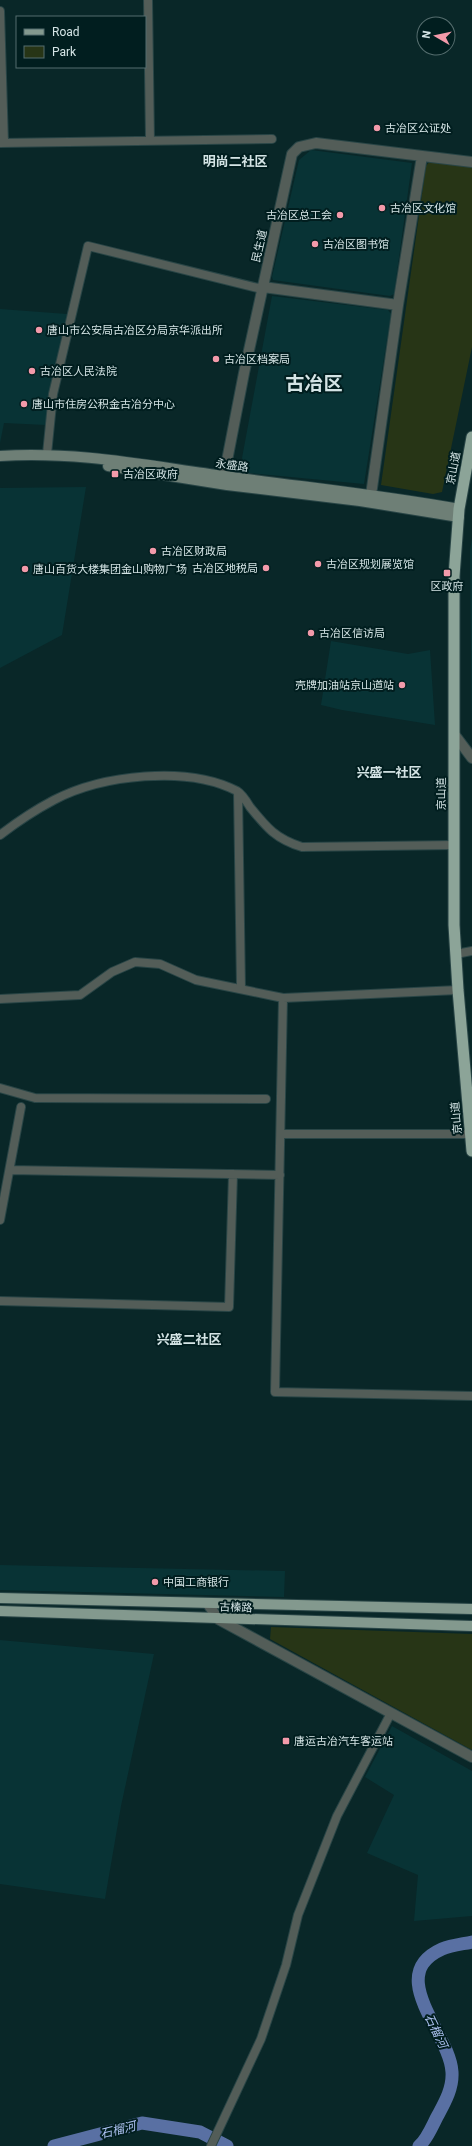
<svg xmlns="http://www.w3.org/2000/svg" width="472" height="2146" viewBox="0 0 472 2146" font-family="Roboto,'Noto Sans SC',sans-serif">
<rect width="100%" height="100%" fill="#092728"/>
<path fill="#083335" d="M311 150 412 163 394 294 390 296 273 280 272 277 299 160Z
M272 296 388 310 391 314 364 484 249 473 242 458Z
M0 309 67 314 49 394 46 425 4 423 0 443Z
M86 487 62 635 0 668V488Z
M472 538V750L470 551Z
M331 641 408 654 430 650 435 725 342 710 321 705Z
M0 1565 285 1571 284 1597 0 1590Z
M0 1640 154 1654 121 1806 105 1899 0 1884Z
M392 1726 472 1771V1916L414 1921 418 1875 367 1853 394 1795 365 1777Z"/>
<path fill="#273516" d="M430 161 472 167V347L442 492 433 494 381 485 426 166Z
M271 1627 472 1634V1750L270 1639Z"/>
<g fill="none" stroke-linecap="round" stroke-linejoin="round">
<path stroke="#5970a3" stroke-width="13" d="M54 2146 142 2123 200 2132 227 2146
M419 2146C427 2140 433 2124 438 2115 445 2102 453 2088 452 2072 450 2033 384 1975 442 1949 451 1945 463 1944 472 1942"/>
<defs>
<path id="minor" d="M148 0 150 141
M0 11 4 143
M0 143 272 139
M47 454 53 394 88 246 258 288 263 287
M238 792 241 989
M0 835C17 822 35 810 54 800 102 775 187 765 237 791 242 794 247 802 250 807 267 828 276 839 302 847L455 845
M456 954 472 951
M283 998 275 1392 472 1396
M0 999 80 995 112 972 135 962 160 964 196 980 283 998 458 990
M0 1088 35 1098 266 1099
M281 1134H471
M10 1170 280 1175
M0 1220 21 1107
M0 1301 229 1307 233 1174
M211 2146 261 2039 286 1965 298 1915 337 1816 391 1713"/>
<path id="tertiary" d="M263 287 398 305
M224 476 244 373 292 154 299 147 316 143 472 162
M371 495 398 305 422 156
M454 734 472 758
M208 1604 218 1619 472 1757"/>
<path id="secondary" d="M0 456C78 451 149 466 225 476 303 487 382 495 459 509
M108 466 227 485 360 501 459 517"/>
<path id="primary" d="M0 1598 472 1609
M0 1611 472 1626"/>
<path id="trunk" d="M472 437 459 509 454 576V925L458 990 472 1151"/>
</defs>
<use href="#minor" stroke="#294546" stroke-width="10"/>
<use href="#tertiary" stroke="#294546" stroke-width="12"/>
<use href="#secondary" stroke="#294546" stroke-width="12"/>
<use href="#primary" stroke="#294546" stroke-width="12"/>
<use href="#trunk" stroke="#294546" stroke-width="13"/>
<use href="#minor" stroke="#535d58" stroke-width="8"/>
<use href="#tertiary" stroke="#535d58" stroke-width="10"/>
<use href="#secondary" stroke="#6e7f76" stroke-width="10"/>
<use href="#primary" stroke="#83998e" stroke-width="10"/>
<use href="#trunk" stroke="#8ca498" stroke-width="11"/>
</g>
<g fill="#f39aaa" stroke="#011e1f" stroke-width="1.5">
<circle cx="377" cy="128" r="4"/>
<circle cx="382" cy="208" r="4"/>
<circle cx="340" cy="215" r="4"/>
<circle cx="315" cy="244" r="4"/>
<circle cx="39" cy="330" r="4"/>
<circle cx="216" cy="359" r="4"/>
<circle cx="32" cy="371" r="4"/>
<circle cx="24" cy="404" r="4"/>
<rect x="111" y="470" width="8" height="8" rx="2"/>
<circle cx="153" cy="551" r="4"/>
<circle cx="318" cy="564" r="4"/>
<circle cx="266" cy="568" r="4"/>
<circle cx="25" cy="569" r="4"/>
<rect x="443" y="569" width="8" height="8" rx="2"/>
<circle cx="311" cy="633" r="4"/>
<circle cx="402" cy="685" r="4"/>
<circle cx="155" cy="1582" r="4"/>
<rect x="282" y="1737" width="8" height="8" rx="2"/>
</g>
<g text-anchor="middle" stroke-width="4" stroke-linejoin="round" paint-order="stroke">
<g font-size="11" fill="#d4e4e5" stroke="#011e1f" text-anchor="start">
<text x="385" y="132">古冶区公证处</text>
<text x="390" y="212">古冶区文化馆</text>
<text x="332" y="219" text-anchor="end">古冶区总工会</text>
<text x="323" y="248">古冶区图书馆</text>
<text x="47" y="334">唐山市公安局古冶区分局京华派出所</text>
<text x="224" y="363">古冶区档案局</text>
<text x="40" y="375">古冶区人民法院</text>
<text x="32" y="408">唐山市住房公积金古冶分中心</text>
<text x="123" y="478">古冶区政府</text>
<text x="161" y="555">古冶区财政局</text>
<text x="326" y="568">古冶区规划展览馆</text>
<text x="258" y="572" text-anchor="end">古冶区地税局</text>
<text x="33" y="573">唐山百货大楼集团金山购物广场</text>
<text x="447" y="590" text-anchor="middle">区政府</text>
<text x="319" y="637">古冶区信访局</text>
<text x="394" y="689" text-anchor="end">壳牌加油站京山道站</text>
<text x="163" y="1586">中国工商银行</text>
<text x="294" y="1745">唐运古冶汽车客运站</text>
</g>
<g font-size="11" fill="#d4e4e5" stroke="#011e1f">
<text transform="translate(259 246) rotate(-77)" y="4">民生道</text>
<text transform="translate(232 465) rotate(8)" y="4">永盛路</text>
<text transform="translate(453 468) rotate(-79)" y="4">京山道</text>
<text transform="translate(441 794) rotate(-90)" y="4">京山道</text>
<text transform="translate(456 1118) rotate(-95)" y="4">京山道</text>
<text transform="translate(236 1607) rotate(2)" y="4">古榛路</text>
</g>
<g font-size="12" font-style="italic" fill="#adc2f1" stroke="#011e1f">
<text transform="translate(436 2031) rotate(64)" y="4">石榴河</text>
<text transform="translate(118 2130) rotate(-14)" y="4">石榴河</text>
</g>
<g font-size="13" font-weight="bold" fill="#d4e4e5" stroke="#011e1f">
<text x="235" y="166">明尚二社区</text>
<text x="389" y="777">兴盛一社区</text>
<text x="189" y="1344">兴盛二社区</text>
</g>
<g font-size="19" font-weight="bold" fill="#d4e4e5" stroke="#011e1f">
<text x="314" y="390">古冶区</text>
</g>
</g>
<rect x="16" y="16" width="130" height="52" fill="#011e1f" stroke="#556d6e"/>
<rect x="24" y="29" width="20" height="6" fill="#83998e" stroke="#556d6e"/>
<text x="52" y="36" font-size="12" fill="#d4e4e5">Road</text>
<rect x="24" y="46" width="20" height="12" fill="#273516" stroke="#556d6e"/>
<text x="52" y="56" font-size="12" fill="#d4e4e5">Park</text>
<g transform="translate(436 36) rotate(279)"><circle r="19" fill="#011e1f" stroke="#556d6e"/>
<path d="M0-3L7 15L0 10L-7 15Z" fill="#f39aaa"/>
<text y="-6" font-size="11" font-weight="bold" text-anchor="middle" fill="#d4e4e5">N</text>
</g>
</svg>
